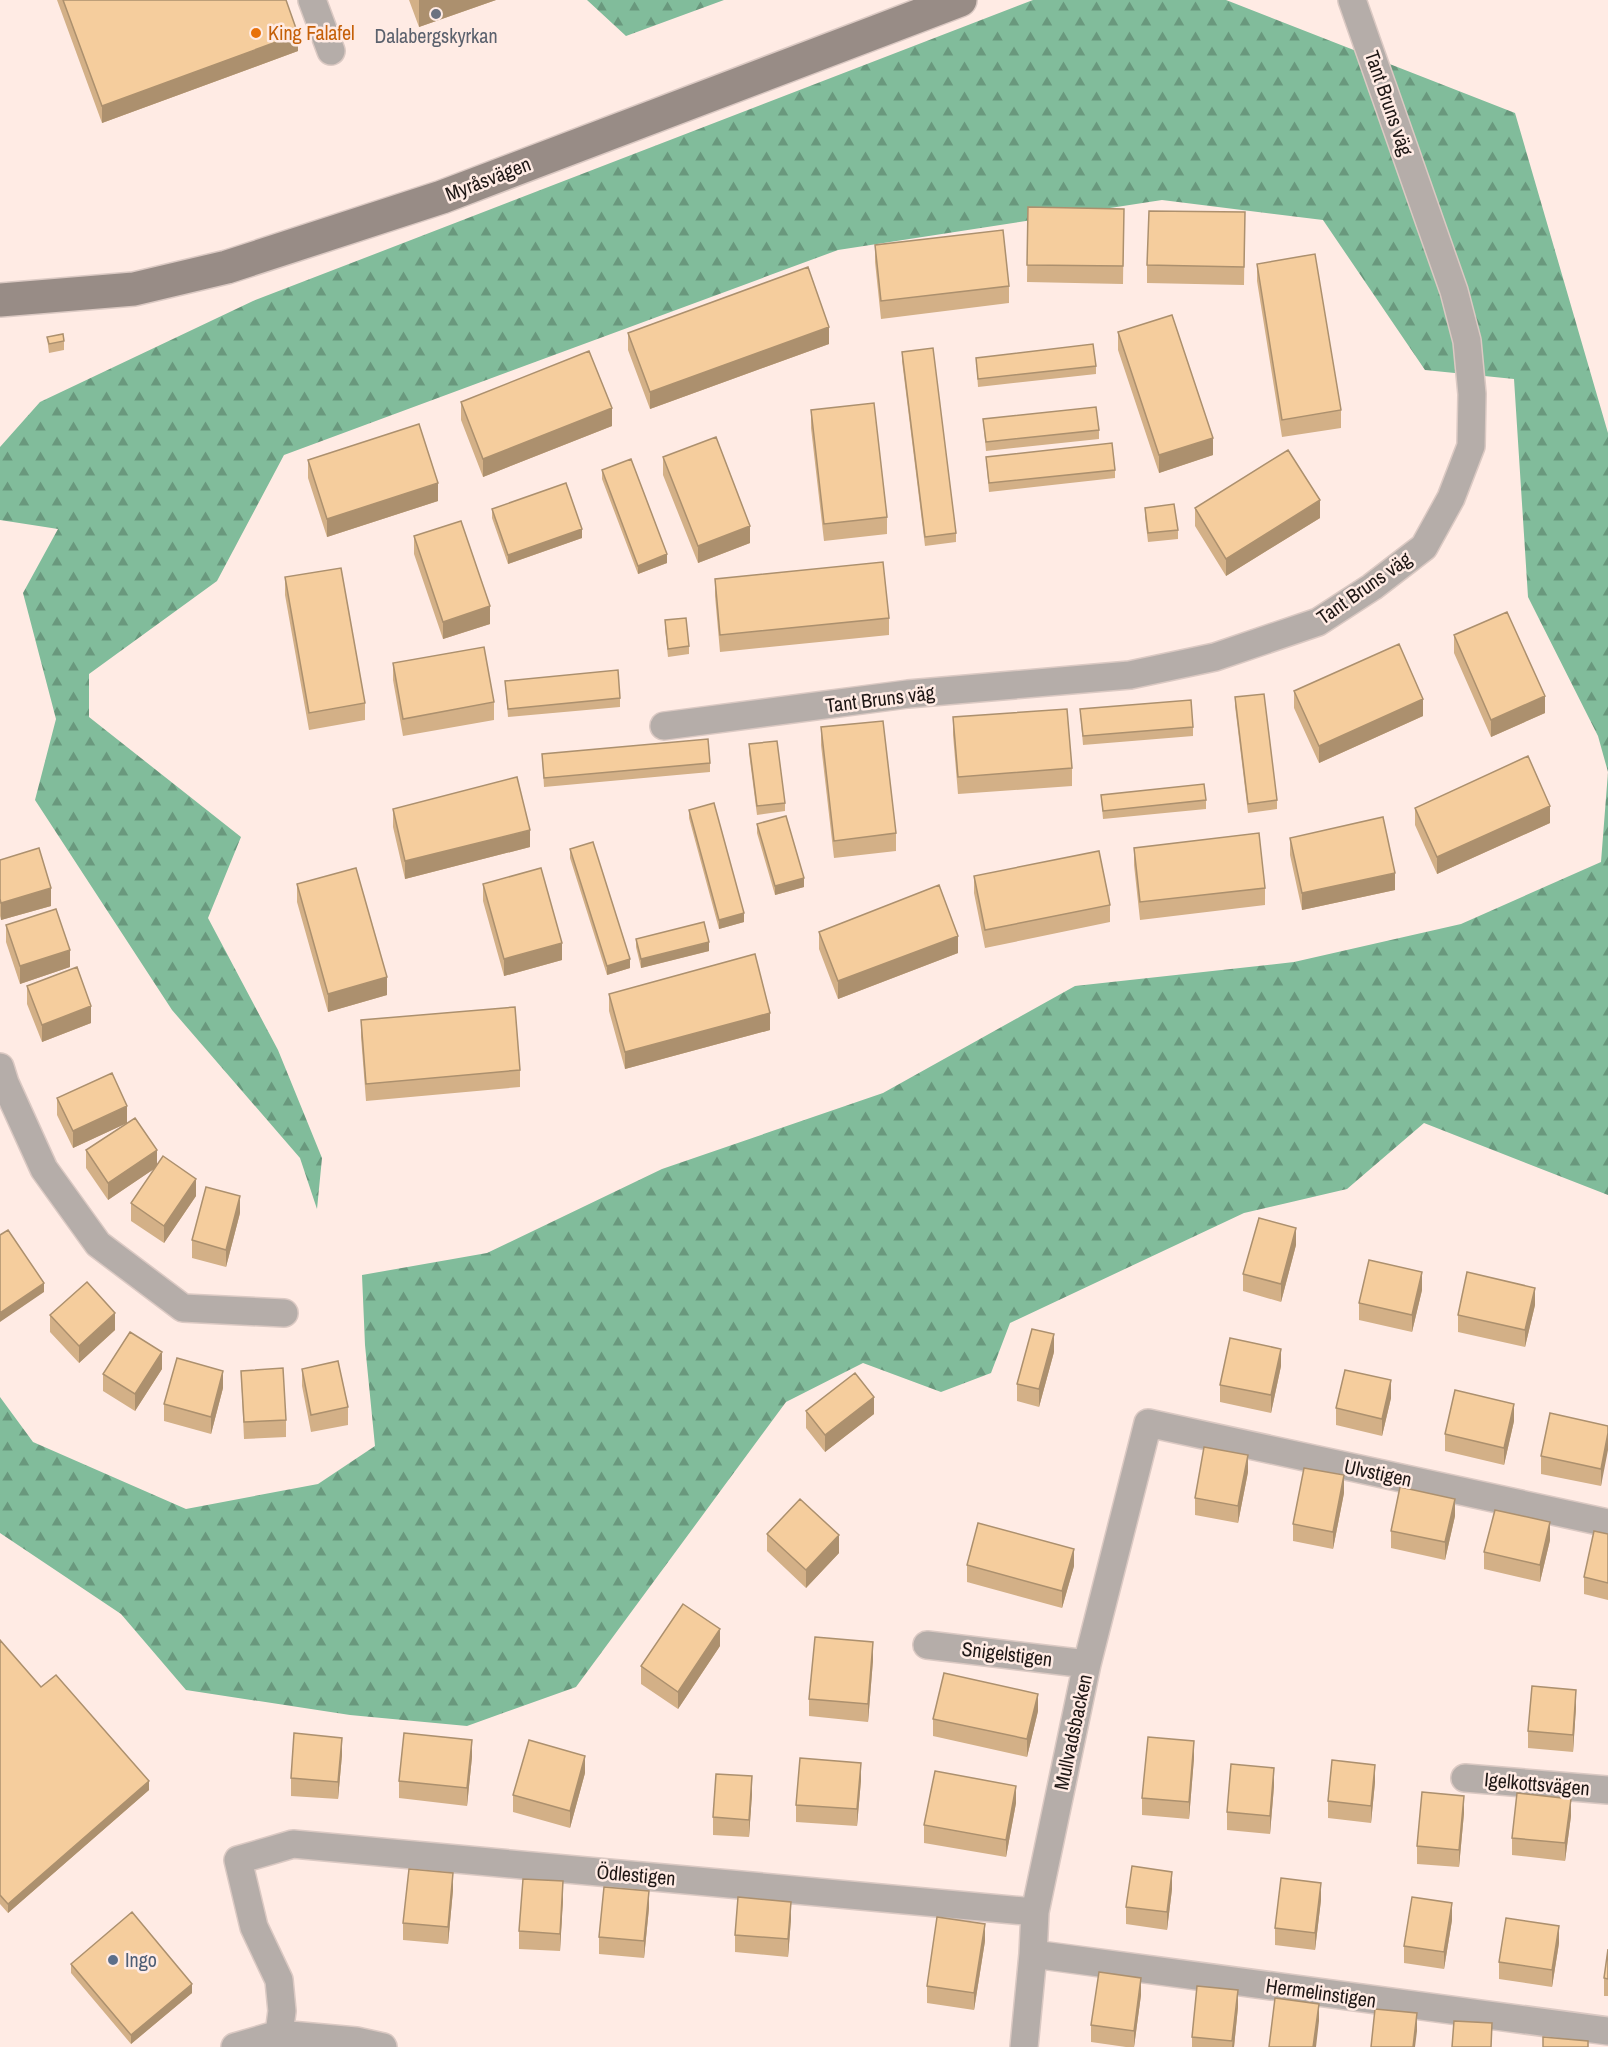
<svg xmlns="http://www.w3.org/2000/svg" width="1608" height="2047" viewBox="0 0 1608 2047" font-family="'Archivo Narrow',sans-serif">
<defs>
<pattern id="forest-firs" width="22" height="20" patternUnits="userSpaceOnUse" patternTransform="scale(1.5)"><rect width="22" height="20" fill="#81bc9b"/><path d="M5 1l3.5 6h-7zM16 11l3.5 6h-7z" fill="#69987d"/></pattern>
</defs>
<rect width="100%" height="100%" fill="#ffebe4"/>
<path fill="url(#forest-firs)" d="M587 0H724L626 36Z
M1033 0H1226L1515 113 1608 433V1195L1424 1123 1347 1189 1244 1213 1010 1323 991 1373 941 1392 863 1363 786 1402 576 1687 467 1726 350 1715 186 1690 121 1614 0 1533V1397L33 1442 186 1509 318 1484 375 1446 365 1345 362 1275 487 1253 662 1169 883 1093 1075 986 1294 962 1461 924 1601 862 1608 772 1598 736 1528 597 1514 379 1425 370 1323 220 1162 200 838 250 284 455 217 581 89 674V717L241 837 208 918 278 1050 322 1158 317 1209 300 1158 172 1010 35 800 56 719 23 593 58 529 0 520V447L40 402 253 301Z"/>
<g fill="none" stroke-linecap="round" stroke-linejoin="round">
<defs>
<path id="street" d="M312 0 331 51
M664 726 908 694 1130 675 1215 657 1318 622 1372 587 1424 547 1451 498 1471 446 1472 394 1467 341 1454 291 1352 0
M0 1067 5 1083 44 1169 98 1244 183 1308 284 1313
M927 1645 1087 1664
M1465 1778 1608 1790
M1033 1954 1608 2031
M279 2034 282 2011 279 1980 254 1927 238 1860 293 1844 1035 1912
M235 2047 279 2034 356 2041 383 2047
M1024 2047 1033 1954 1035 1912 1087 1664 1148 1423 1608 1523"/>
<path id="secondary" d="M0 300 134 289 227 267 442 197 960 0"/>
</defs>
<use href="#street" stroke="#dbc9c3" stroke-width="30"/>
<use href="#secondary" stroke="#dbc9c3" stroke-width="36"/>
<use href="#street" stroke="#b5ada9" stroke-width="27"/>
<use href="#secondary" stroke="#988c86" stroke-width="33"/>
</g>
<path fill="#d3b087" d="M57 0H286L298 51 102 123Z
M409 0H496L419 27Z
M1028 207 1124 209 1123 284 1027 282Z
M1245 212 1244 285 1147 283V265Z
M875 245 1009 286V303L881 319 875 262Z
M1257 264 1341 410V428L1282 437 1257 281Z
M1118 332 1213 455 1159 473 1118 350Z
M628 333 829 344 650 409 628 350Z
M47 337 64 341V350L49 353Z
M902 352 956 533V542L925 546 902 361Z
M976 358 1096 366V374L978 387Z
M461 402 612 426 483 477 461 420Z
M811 410 887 517V534L824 541 811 428Z
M983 419 1099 430V439L986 451Z
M663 457 750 543 698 563 663 475Z
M986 457 1115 470V478L989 492Z
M308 460 438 501 327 537 308 478Z
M602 470 667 563 638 574 602 479Z
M1145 508 1178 530V539L1148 542 1145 517Z
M1195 508 1320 518 1226 576 1195 526Z
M492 509 582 538 508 564 492 518Z
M414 536 490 624 443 639 414 554Z
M285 577 365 703V720L309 730 285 595Z
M715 579 889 618V635L720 652 715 596Z
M665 620 689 646V654L668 657 665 629Z
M1454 635 1545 713 1491 737 1454 653Z
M393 663 494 702V720L403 736 393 680Z
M505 681 620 698V707L508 717Z
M1294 691 1423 716 1319 763 1294 708Z
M1235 697 1277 800V809L1248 813 1235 706Z
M1080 709 1193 727V736L1083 745Z
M953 717 1072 768V786L958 794 953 735Z
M821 727 896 833V851L834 858 821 745Z
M749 744 785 803V811L757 815 749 753Z
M542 754 710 763V772L544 787Z
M1101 795 1206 800V809L1103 819Z
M1415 808 1550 823 1437 874 1415 825Z
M393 809 530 847 405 879 393 827Z
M689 810 744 922 719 929 689 818Z
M757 824 804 887 775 895 757 833Z
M1290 838 1395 890 1302 910 1290 855Z
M1134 848 1265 888V905L1140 920 1134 865Z
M570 849 630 968 607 975 570 858Z
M0 860 51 906 1 920 0 916Z
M974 876 1110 905V922L985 948 974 893Z
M297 884 387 995 328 1012 297 902Z
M483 884 562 960 504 976 483 901Z
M6 925 70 967 20 984 6 942Z
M819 932 958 953 838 999 819 949Z
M636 939 709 951 641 968 636 947Z
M27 986 91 1023 42 1042 27 1004Z
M609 994 770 1030 625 1069 609 1011Z
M361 1020 520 1070V1087L366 1101 361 1037Z
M57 1098 127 1123 157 1166 196 1196 164 1243 131 1221V1203L155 1168 108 1200 86 1168V1150L127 1123 73 1148 57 1115Z
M240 1213 226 1267 192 1258V1240Z
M1296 1245 1281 1302 1243 1291V1274Z
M1422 1290 1412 1332 1359 1320V1303Z
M1535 1305 1525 1347 1458 1332V1315Z
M50 1315 115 1330 79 1363 50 1332Z
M1054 1352 1039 1407 1017 1401V1384Z
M1281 1366 1271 1413 1220 1402V1385Z
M162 1369 135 1411 103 1391V1374Z
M302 1369 348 1407V1425L311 1432 302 1386Z
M241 1371 286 1420V1437L244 1439Z
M223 1388 211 1434 164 1421V1404Z
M1391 1398 1382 1436 1336 1425V1408Z
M806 1411 874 1414 825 1452 806 1428Z
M1514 1421 1504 1465 1445 1451V1434Z
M1608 1426 1601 1486 1541 1474V1456Z
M1248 1472 1238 1523 1195 1515V1498Z
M1344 1493 1333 1549 1293 1541V1524Z
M1455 1516 1445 1560 1391 1548V1531Z
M767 1534 839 1553 806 1588 767 1551Z
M1608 1534V1600L1584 1594V1577Z
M1550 1540 1540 1582 1484 1569V1552Z
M967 1565 1074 1566 1062 1608 967 1582Z
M0 1640 41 1687 149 1790 8 1913 0 1904Z
M720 1646 678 1709 641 1684V1666Z
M873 1660 868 1722 809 1716V1699Z
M1576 1707 1573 1752 1528 1748V1731Z
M1038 1711 1027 1757 933 1736V1719Z
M342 1755 338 1799 291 1796V1778Z
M472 1757 467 1806 399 1798V1781Z
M1194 1758 1189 1819 1142 1815V1798Z
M585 1773 570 1828 513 1812V1795Z
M861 1780 857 1826 796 1822V1805Z
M1375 1782 1371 1823 1328 1818V1801Z
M1274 1786 1270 1834 1227 1830V1812Z
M752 1794 749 1837 713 1835V1817Z
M1016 1803 1006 1857 924 1843V1825Z
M1464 1813 1459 1867 1417 1864V1846Z
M1571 1816 1565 1861 1512 1855V1838Z
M1172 1889 1167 1930 1126 1924V1907Z
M453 1890 448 1944 403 1940V1923Z
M563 1899 560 1951 519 1949V1931Z
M1321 1900 1315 1950 1275 1945V1928Z
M649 1908 644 1958 599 1954V1937Z
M791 1919 788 1957 735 1952V1935Z
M1452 1920 1444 1969 1404 1963V1946Z
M985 1941 974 2010 927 2003V1986Z
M1559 1943 1552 1987 1499 1979V1962Z
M1608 1949V1996H1604V1978Z
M71 1964 192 1993 131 2044 71 1973Z
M1141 1995 1134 2047H1126L1091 2042V2025Z
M1238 2007 1234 2047H1192V2037Z"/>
<path fill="#ac906e" d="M419 0H496L419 27Z
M298 34V51L102 123V106Z
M829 327V344L650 409V392Z
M612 408V426L483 477V459Z
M1213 438V455L1159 473V455Z
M438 483V501L327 537V519Z
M1320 500V518L1226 576V559Z
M750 526V543L698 563V546Z
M582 529V538L508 564V555Z
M667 554V563L638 574V566Z
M490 606V624L443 639V622Z
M1545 696V713L1491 737V720Z
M1423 699V716L1319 763V746Z
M1550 806V823L1437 874V857Z
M530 830V847L405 879V861Z
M1395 873V890L1302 910V893Z
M804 878V887L775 895V886Z
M51 888V906L1 920V903Z
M744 913V922L719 929V920Z
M958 936V953L838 999V981Z
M709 942V951L641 968V959Z
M562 943V960L504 976V959Z
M70 950V967L20 984V966Z
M630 959V968L607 975V966Z
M387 977V995L328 1012V994Z
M91 1006V1023L42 1042V1025Z
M770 1013V1030L625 1069V1052Z
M127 1106V1123L73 1148V1131Z
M157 1150V1167L108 1200V1183Z
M196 1179V1196L164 1243V1226Z
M240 1196V1213L226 1267V1250Z
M1296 1228V1245L1281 1302V1284Z
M1422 1272V1290L1412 1332V1315Z
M44 1283V1292L0 1322V1313Z
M1535 1288V1305L1525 1347V1330Z
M115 1313V1330L79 1363V1346Z
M1054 1334V1352L1039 1407V1389Z
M1281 1349V1366L1271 1413V1395Z
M162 1352V1369L135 1411V1394Z
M223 1371V1388L211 1434V1417Z
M1391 1380V1398L1382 1436V1419Z
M874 1397V1414L825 1452V1435Z
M1514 1404V1421L1504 1465V1448Z
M1608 1433V1450L1601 1486V1469Z
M1248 1455V1472L1238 1523V1506Z
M1344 1475V1493L1333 1549V1532Z
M1455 1499V1516L1445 1560V1542Z
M1550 1522V1540L1540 1582V1565Z
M839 1535V1553L806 1588V1570Z
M1074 1549V1566L1062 1608V1591Z
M720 1629V1646L678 1709V1692Z
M873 1642V1660L868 1722V1704Z
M1576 1690V1707L1573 1752V1735Z
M1038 1694V1711L1027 1757V1739Z
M342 1738V1755L338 1799V1782Z
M472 1740V1757L467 1806V1788Z
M1194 1741V1758L1189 1819V1802Z
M585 1756V1773L570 1828V1811Z
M861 1763V1780L857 1826V1809Z
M1375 1765V1782L1371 1823V1806Z
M1274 1768V1786L1270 1834V1816Z
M752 1776V1794L749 1837V1820Z
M149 1781V1790L8 1913V1904Z
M1016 1786V1803L1006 1857V1840Z
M1464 1796V1813L1459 1867V1850Z
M1571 1799V1816L1565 1861V1843Z
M1172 1872V1889L1167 1930V1912Z
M453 1873V1890L448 1944V1927Z
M563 1881V1899L560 1951V1934Z
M1321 1883V1900L1315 1950V1933Z
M649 1891V1908L644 1958V1941Z
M791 1902V1919L788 1957V1939Z
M1452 1903V1920L1444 1969V1952Z
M985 1924V1941L974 2010V1993Z
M1559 1926V1943L1552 1987V1970Z
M1141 1978V1995L1134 2047V2031Z
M192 1984V1993L131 2044V2035Z
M1238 1990V2007L1234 2047H1232Z
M1319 2004V2021L1316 2047H1313Z
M1417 2013V2031L1415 2047H1413Z"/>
<path fill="#f5cd9d" stroke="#ac906e" stroke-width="1.5" d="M63 0H286L298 34 102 106Z
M1028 207 1124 209 1123 266 1027 265Z
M1149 211 1245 212 1244 267 1147 265Z
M1003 230 1009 286 881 301 875 245Z
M1315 254 1341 410 1282 420 1257 264Z
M808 267 829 327 650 392 628 333Z
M1172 315 1213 438 1159 455 1118 332Z
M63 334 64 341 49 344 47 337Z
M1093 344 1096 366 978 379 976 358Z
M933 348 956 533 925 537 902 352Z
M589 351 612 408 483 459 461 402Z
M874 403 887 517 824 524 811 410Z
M1096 407 1099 430 986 442 983 419Z
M419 424 438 483 327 519 308 460Z
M716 437 750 526 698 546 663 457Z
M1112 443 1115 470 989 483 986 457Z
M1288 450 1320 500 1226 559 1195 508Z
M631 459 667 554 638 566 602 470Z
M566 483 582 529 508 555 492 509Z
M1174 504 1178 530 1148 533 1145 508Z
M461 521 490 606 443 622 414 536Z
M883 562 889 618 720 635 715 579Z
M341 568 365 703 309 713 285 577Z
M1507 612 1545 696 1491 720 1454 635Z
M686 618 689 646 668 649 665 620Z
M1399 644 1423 699 1319 746 1294 691Z
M484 647 494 702 403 719 393 663Z
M618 670 620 698 508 709 505 681Z
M1264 694 1277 800 1248 804 1235 697Z
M1191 700 1193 727 1083 736 1080 709Z
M1067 709 1072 768 958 777 953 717Z
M883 721 896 833 834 841 821 727Z
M708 739 710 763 544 778 542 754Z
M777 741 785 803 757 806 749 744Z
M1528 756 1550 806 1437 857 1415 808Z
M517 777 530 830 405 861 393 809Z
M1204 784 1206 800 1103 811 1101 795Z
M714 803 744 913 719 920 689 810Z
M786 816 804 878 775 886 757 824Z
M1383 817 1395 873 1302 893 1290 838Z
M1259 833 1265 888 1140 902 1134 848Z
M593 842 630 959 607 966 570 849Z
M39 848 51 888 1 903 0 899V860Z
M1099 851 1110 905 985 930 974 876Z
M356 868 387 977 328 994 297 884Z
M541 868 562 943 504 959 483 884Z
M939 885 958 936 838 981 819 932Z
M56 909 70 950 20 966 6 925Z
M704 922 709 942 641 959 636 939Z
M755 954 770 1013 625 1052 609 994Z
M77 967 91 1006 42 1025 27 986Z
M515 1007 520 1070 366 1084 361 1020Z
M112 1073 127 1106 73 1131 57 1098Z
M135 1118 157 1150 108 1183 86 1150Z
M163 1156 196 1179 164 1226 131 1203Z
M206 1187 240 1196 226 1250 192 1240Z
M1259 1218 1296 1228 1281 1284 1243 1274Z
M8 1230 44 1283 0 1313V1235Z
M1369 1260 1422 1272 1412 1315 1359 1303Z
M1467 1272 1535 1288 1525 1330 1458 1315Z
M87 1282 115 1313 79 1346 50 1315Z
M1032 1329 1054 1334 1039 1389 1017 1384Z
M130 1332 162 1352 135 1394 103 1374Z
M1230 1338 1281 1349 1271 1395 1220 1385Z
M177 1358 223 1371 211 1417 164 1404Z
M338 1361 348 1407 311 1415 302 1369Z
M283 1368 286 1420 244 1422 241 1371Z
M1345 1370 1391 1380 1382 1419 1336 1408Z
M855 1373 874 1397 825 1435 806 1411Z
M1455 1390 1514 1404 1504 1448 1445 1434Z
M1550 1413 1608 1426V1433L1601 1469 1541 1456Z
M1204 1447 1248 1455 1238 1506 1195 1498Z
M1304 1468 1344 1475 1333 1532 1293 1524Z
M1400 1487 1455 1499 1445 1542 1391 1531Z
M800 1499 839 1535 806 1570 767 1534Z
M1495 1510 1550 1522 1540 1565 1484 1552Z
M978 1523 1074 1549 1062 1591 967 1565Z
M1594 1531 1608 1534V1583L1584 1577Z
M683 1604 720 1629 678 1692 641 1666Z
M815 1637 873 1642 868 1704 809 1699Z
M0 1640 41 1687 56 1675 149 1781 8 1904 0 1895Z
M944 1673 1038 1694 1027 1739 933 1719Z
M1532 1686 1576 1690 1573 1735 1528 1731Z
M294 1733 342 1738 338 1782 291 1778Z
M404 1733 472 1740 467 1788 399 1781Z
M1148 1737 1194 1741 1189 1802 1142 1798Z
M529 1740 585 1756 570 1811 513 1795Z
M800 1758 861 1763 857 1809 796 1805Z
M1332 1760 1375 1765 1371 1806 1328 1801Z
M1231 1764 1274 1768 1270 1816 1227 1812Z
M935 1771 1016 1786 1006 1840 924 1825Z
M716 1774 752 1776 749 1820 713 1817Z
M1422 1792 1464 1796 1459 1850 1417 1846Z
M1517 1793 1571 1799 1565 1843 1512 1838Z
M1132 1866 1172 1872 1167 1912 1126 1907Z
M409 1869 453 1873 448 1927 403 1923Z
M1281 1878 1321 1883 1315 1933 1275 1928Z
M523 1879 563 1881 560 1934 519 1931Z
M604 1887 649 1891 644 1941 599 1937Z
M738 1897 791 1902 788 1939 735 1935Z
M1412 1897 1452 1903 1444 1952 1404 1946Z
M132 1912 192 1984 131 2035 71 1964Z
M937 1917 985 1924 974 1993 927 1986Z
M1506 1918 1559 1926 1552 1970 1499 1962Z
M1608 1949V1979L1604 1978Z
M1099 1972 1141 1978 1134 2031 1091 2025Z
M1197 1986 1238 1990 1232 2041 1192 2037Z
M1275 1998 1319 2004 1313 2047H1269Z
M1375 2009 1417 2013 1413 2047H1371Z
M1454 2021 1492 2023 1491 2047H1452Z
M1543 2037 1588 2041V2047H1543Z"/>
<circle fill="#6b7280" stroke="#ffebe4" stroke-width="2" cx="436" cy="14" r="6"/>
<circle fill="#e8710a" stroke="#ffebe4" stroke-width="2" cx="256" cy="33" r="6"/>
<circle fill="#5c6f8a" stroke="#ffebe4" stroke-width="2" cx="113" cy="1960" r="6"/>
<g text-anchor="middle" stroke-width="5" stroke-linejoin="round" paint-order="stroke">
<g font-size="20" fill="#c56008" stroke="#ffebe4" text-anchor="start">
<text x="268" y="40">King Falafel</text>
</g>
<g font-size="20" fill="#5b616d" stroke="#ffebe4">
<text x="436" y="43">Dalabergskyrkan</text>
</g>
<g font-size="20" fill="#1e1715" stroke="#ffebe4">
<text transform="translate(1389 103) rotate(71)" y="7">Tant Bruns väg</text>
<text transform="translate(488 179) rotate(-21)" y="7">Myråsvägen</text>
<text transform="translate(1364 588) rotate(-35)" y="7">Tant Bruns väg</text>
<text transform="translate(880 699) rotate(-7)" y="7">Tant Bruns väg</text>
<text transform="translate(1378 1473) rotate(12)" y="7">Ulvstigen</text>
<text transform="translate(1007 1654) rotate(7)" y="7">Snigelstigen</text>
<text transform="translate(1073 1732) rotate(-78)" y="7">Mullvadsbacken</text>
<text transform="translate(1537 1784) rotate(5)" y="7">Igelkottsvägen</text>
<text transform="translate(636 1875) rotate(5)" y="7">Ödlestigen</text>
<text transform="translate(1321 1993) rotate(8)" y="7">Hermelinstigen</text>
</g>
<g font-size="20" fill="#4e5e75" stroke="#ffebe4" text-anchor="start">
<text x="125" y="1967">Ingo</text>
</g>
</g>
</svg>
